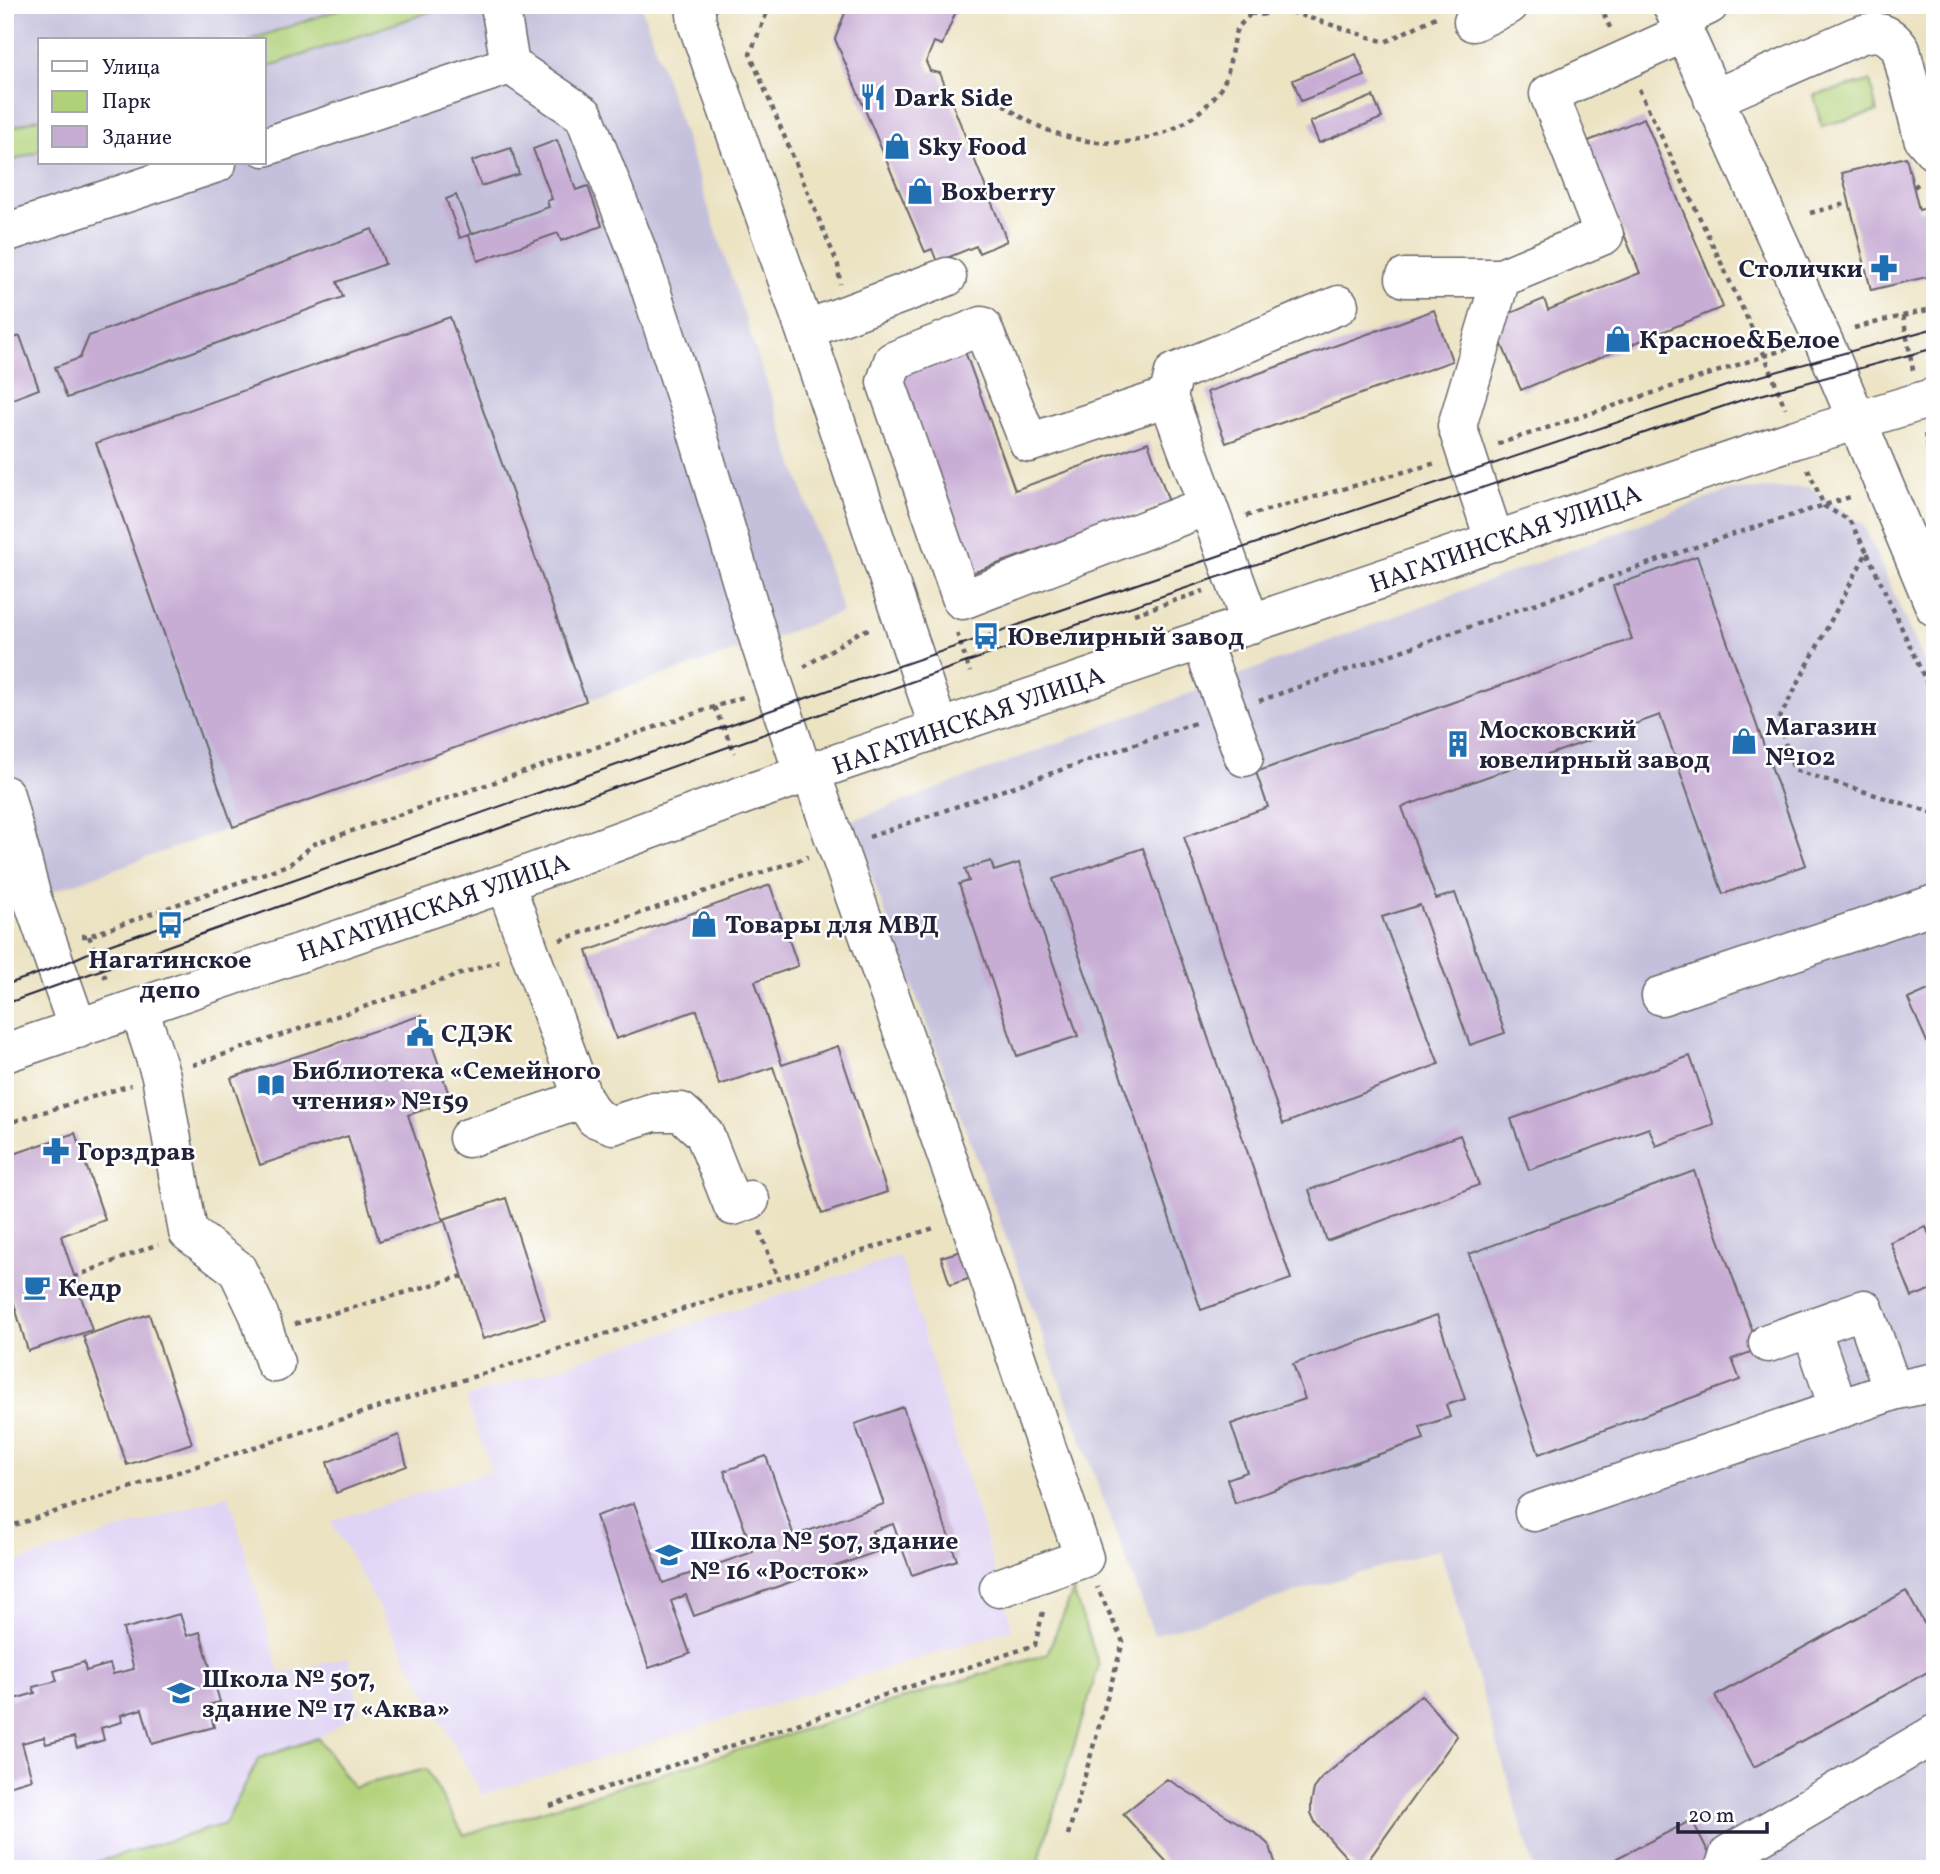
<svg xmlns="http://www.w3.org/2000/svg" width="1940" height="1874" viewBox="0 0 1940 1874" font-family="Vollkorn,serif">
<rect width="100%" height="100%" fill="#fff"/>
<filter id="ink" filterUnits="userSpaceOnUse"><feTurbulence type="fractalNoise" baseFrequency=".0143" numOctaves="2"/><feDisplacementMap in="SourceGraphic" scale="14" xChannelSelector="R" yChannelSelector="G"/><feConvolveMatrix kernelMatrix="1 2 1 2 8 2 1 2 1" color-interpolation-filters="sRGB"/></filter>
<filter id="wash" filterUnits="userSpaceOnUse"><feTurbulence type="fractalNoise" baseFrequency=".00686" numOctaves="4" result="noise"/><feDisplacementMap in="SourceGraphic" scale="28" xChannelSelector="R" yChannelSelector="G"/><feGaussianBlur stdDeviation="1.57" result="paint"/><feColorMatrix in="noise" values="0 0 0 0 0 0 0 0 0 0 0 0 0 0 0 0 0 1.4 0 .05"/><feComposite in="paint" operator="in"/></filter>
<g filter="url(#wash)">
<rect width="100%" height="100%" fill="#ece3c3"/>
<path fill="#e0d4f4" d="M900 1256 1013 1629 482 1795 331 1521 491 1471 466 1398Z
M229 1495 280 1674 348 1657 360 1711 318 1738 259 1758 225 1824 94 1863 5 1861V1566Z"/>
<path fill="#c4c0db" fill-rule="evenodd" d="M5 5H641L843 612 760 643 586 701 5 908ZM40 40H264V163H40Z
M1810 487 1863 524 1935 687V1869H1534L1440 1549 1154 1635 851 821 1730 490Z"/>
<path fill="#b0d178" stroke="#697a5a" stroke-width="2" d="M353 5H450L264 68V40H249Z
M1870 81 1877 112 1822 126 1814 95Z
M40 118V151L5 163V130Z
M1073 1591 1099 1665 1036 1869H5V1861L94 1863 225 1824 259 1758 318 1738 353 1787 426 1769 464 1835 1047 1654Z"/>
<g id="blocks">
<path fill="#c7acd4" d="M848 5H949L957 9 942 45 934 42 926 62 930 71 940 73 1007 241 979 253 976 246 937 262 932 249 925 252 835 39Z
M1356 54 1365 76 1301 101 1293 80Z
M1373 96 1382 118 1319 143 1310 122Z
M1644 118 1723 307 1521 390 1492 321 1544 299 1548 310 1640 273 1586 142Z
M557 140 576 190 588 186 602 226 561 241 558 233 478 261 469 235 471 234 460 238 446 199 456 195 471 234 549 207 547 201 552 199 533 149Z
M511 148 519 174 481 186 472 161Z
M1906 157 1919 210 1935 206V275L1871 290 1842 173Z
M372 229 385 264 337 282 343 297 67 398 55 367 80 358 89 336Z
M1434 310 1452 361 1226 443 1207 392Z
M450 317 586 701 233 827 96 443Z
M20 336 39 389 5 402V341Z
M963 346 1015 490 1148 442 1169 502 972 573 899 369Z
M1697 556 1806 865 1723 894 1660 715 1402 807 1436 899 1455 893 1505 1033 1470 1045 1420 905 1382 917 1439 1064 1283 1124 1184 837 1268 807 1256 772 1632 639 1613 586Z
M1143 848 1291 1279 1201 1310 1053 879Z
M991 861 994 871 1019 863 1078 1036 1017 1056 959 884 969 881 965 869Z
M770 885 798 966 755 981 782 1065 838 1046 887 1192 822 1214 773 1067 719 1085 697 1010 616 1039 587 951Z
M1935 987V1060L1908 999Z
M422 1015 451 1101 408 1115 443 1221 379 1241 348 1136 260 1165 231 1078Z
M1690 1056 1714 1125 1656 1146 1649 1128 1529 1170 1511 1119Z
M75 1133 105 1220 61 1236 92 1330 28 1351 5 1273V1157Z
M1460 1135 1479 1185 1327 1241 1309 1190Z
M1694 1171 1759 1349 1732 1359 1740 1380 1539 1454 1469 1254Z
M506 1198 545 1319 483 1339 444 1219Z
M1926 1227 1935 1249V1288L1912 1297 1890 1242Z
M968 1249 977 1276 950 1285 941 1257Z
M149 1314 192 1443 127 1465 83 1336Z
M1437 1315 1465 1399 1446 1405 1450 1417 1420 1427 1424 1439 1235 1503 1227 1479 1247 1472 1231 1424 1305 1399 1293 1364Z
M903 1407 957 1560 912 1575 893 1524 872 1531 879 1551 694 1616 686 1595 671 1601 690 1654 649 1668 596 1516 634 1503 663 1583 753 1552 724 1471 766 1456 794 1536 884 1504 855 1424Z
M399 1435 407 1466 336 1493 327 1462Z
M1906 1591 1935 1643V1668L1754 1767 1715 1696Z
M180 1614 187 1636 200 1632 220 1702 208 1705 214 1727 152 1744 142 1709 121 1715 122 1722 101 1728 104 1740 77 1748 74 1737 46 1744 44 1737 22 1743 32 1779 5 1787V1682L11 1700 35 1693 33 1687 57 1681 54 1671 84 1662 86 1671 110 1664 113 1674 134 1669 123 1629Z
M1421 1695 1457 1736 1362 1869H1357L1316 1824 1311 1813V1803L1314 1789 1323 1777Z
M1167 1779 1258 1835 1270 1846 1277 1869H1173L1123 1814Z
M1692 1820 1713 1861 1698 1869H1622L1617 1858Z"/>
</g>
</g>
<g filter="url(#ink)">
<use href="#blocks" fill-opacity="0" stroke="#69666b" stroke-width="2"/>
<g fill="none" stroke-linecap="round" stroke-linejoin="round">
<defs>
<path id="minor" d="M500 5 510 65
M695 5 697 23 805 330 939 729
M1672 5 1830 356 1935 607
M1678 20 1709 5
M1473 22 1509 5
M1713 99 1857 36C1877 29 1889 32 1901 50L1923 138 1935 152
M264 147 510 65 584 115 642 263 694 422 760 643 804 776
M5 233 217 163
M1405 278H1501L1604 235 1549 94 1684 33
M805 330 947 277
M1168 397 1174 373 1339 305
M1207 506 962 600 886 382 893 361 982 326 1029 443 1168 397 1251 624
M1495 542 1457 426 1501 278
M1201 641 1244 757
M811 773 968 1216 1084 1558 999 1588
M5 795 32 898 78 1029
M505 883 583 1099 595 1118 613 1125 654 1112H681L704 1133 733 1206 750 1200
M1661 996 1935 904
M139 1008 161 1076 188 1232 237 1269 259 1315 275 1363
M5 1053 505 883 749 793 1796 439 1935 397
M468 1138 583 1099
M1811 1328 1839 1410
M1768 1343 1864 1309 1893 1391
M1534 1512 1893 1391 1935 1382
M1724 1869 1729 1854 1935 1734"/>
</defs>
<use href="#minor" stroke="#69666b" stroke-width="41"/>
<path stroke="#69666b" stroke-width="4.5" stroke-dasharray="5 5" stroke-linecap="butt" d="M770 5 750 54 838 265 840 284
M1244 5C1249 14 1256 16 1265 14L1272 6
M1600 5 1611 30
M1272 6 1385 42 1440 15
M1639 89 1765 356 1785 408
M996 98C1057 153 1159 163 1216 95 1232 76 1229 56 1235 34 1237 26 1246 20 1251 13
M1914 187 1922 181
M1810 213 1849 203
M1903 316 1913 370
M1854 328 1935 308
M1925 434 1929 452
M1498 444 1789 348
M1808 469 1824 506 1849 520 1867 552
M1246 516 1436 463
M1134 614 1204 591
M957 633 970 672
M804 667 858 633 872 628
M1259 701 1724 537 1853 496
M714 707 735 753
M1934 813 1794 770 1778 721 1867 552 1935 701
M869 837 1198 722
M82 936H89L290 864 314 844 743 697
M89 936 106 979
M560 940 808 857
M5 952 15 948
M193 1065 499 961
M5 1124 131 1085
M760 1231 778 1279
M74 1277 158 1244
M295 1324 463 1276
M5 1528 937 1227
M550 1806 1035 1645 1044 1607
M1068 1835 1123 1642 1097 1587"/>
<use href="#minor" stroke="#fff" stroke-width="38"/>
<path stroke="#22223b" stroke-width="2" d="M5 985 57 967 95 950 780 707 1224 554 1732 384 1935 328
M5 1004 967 662 1742 400 1935 348"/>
</g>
</g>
<defs>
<symbol id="restaurant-bare" viewBox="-9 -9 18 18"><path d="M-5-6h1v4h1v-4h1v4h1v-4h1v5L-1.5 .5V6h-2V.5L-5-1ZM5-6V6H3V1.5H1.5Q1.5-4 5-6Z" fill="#1f6fb2" stroke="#fff" stroke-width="2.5" paint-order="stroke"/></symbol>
<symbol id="shop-bare" viewBox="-9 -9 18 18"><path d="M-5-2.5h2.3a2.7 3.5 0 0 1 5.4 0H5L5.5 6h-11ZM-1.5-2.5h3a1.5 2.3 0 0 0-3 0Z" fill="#1f6fb2" stroke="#fff" stroke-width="2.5" paint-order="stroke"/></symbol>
<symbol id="pharmacy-bare" viewBox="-9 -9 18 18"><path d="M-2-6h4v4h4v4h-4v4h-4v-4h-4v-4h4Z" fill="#1f6fb2" stroke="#fff" stroke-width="2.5" paint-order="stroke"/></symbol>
<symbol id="bus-bare" viewBox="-9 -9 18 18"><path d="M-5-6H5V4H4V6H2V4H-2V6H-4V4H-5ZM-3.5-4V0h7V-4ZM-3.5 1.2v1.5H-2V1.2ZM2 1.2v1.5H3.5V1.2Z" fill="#1f6fb2" stroke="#fff" stroke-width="2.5" paint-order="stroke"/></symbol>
<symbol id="building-bare" viewBox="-9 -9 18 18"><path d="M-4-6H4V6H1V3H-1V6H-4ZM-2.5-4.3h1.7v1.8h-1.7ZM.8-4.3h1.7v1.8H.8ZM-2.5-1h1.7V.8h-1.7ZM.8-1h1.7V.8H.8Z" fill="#1f6fb2" stroke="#fff" stroke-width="2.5" paint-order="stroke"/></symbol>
<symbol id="civic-bare" viewBox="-9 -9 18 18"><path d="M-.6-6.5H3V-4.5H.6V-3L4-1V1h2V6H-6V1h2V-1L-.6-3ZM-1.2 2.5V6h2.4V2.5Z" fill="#1f6fb2" stroke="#fff" stroke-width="2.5" paint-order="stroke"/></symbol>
<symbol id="library-bare" viewBox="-9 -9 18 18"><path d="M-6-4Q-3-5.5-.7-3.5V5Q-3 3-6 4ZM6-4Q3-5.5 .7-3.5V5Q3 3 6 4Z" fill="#1f6fb2" stroke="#fff" stroke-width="2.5" paint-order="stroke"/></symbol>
<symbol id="cafe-bare" viewBox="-9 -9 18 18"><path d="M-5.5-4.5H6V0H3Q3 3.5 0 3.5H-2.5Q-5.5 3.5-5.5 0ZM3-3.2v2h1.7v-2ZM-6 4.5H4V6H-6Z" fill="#1f6fb2" stroke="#fff" stroke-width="2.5" paint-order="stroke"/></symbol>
<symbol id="school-bare" viewBox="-9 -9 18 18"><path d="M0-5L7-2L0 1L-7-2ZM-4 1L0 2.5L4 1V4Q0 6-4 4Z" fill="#1f6fb2" stroke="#fff" stroke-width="2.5" paint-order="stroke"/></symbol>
</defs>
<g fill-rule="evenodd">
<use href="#restaurant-bare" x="854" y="78" width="38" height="38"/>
<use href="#shop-bare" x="878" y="127" width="38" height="38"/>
<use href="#shop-bare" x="901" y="172" width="38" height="38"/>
<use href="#pharmacy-bare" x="1865" y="249" width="38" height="38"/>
<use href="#shop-bare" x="1599" y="320" width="38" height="38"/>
<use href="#bus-bare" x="967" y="617" width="38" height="38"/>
<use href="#shop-bare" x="1725" y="722" width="38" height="38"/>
<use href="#building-bare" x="1439" y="725" width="38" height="38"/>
<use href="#shop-bare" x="685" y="905" width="38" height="38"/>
<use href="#bus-bare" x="151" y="906" width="38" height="38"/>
<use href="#civic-bare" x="401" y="1014" width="38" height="38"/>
<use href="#library-bare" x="252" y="1066" width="38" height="38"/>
<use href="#pharmacy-bare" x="37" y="1132" width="38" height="38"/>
<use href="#cafe-bare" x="18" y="1268" width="38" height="38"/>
<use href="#school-bare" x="650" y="1536" width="38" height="38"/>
<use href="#school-bare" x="162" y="1674" width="38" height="38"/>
</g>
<g text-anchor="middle" stroke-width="5" stroke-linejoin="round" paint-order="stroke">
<g font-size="26" font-weight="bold" fill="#22223b" stroke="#fff" text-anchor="start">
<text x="894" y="106">Dark Side</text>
<text x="918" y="155">Sky Food</text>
<text x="941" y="200">Boxberry</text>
<text x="1863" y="277" text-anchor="end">Столички</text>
<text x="1639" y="348">Красное&amp;Белое</text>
<text x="1007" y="645">Ювелирный завод</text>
<text x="1765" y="735">Магазин<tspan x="1765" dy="30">№102</tspan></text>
<text x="1479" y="738">Московский<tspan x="1479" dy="30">ювелирный завод</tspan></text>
<text x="725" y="933">Товары для МВД</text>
<text x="170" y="968" text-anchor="middle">Нагатинское<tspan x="170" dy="30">депо</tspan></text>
<text x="441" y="1042">СДЭК</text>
<text x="292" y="1079">Библиотека «Семейного<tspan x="292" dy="30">чтения» №159</tspan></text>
<text x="77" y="1160">Горздрав</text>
<text x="58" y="1296">Кедр</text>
<text x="690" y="1549">Школа № 507, здание<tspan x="690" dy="30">№ 16 «Росток»</tspan></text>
<text x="202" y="1687">Школа № 507,<tspan x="202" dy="30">здание № 17 «Аква»</tspan></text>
</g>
<g font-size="26" fill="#22223b" stroke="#fff">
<text transform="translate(1505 538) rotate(-19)" y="9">НАГАТИНСКАЯ УЛИЦА</text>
<text transform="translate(968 720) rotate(-19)" y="9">НАГАТИНСКАЯ УЛИЦА</text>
<text transform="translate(433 907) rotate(-19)" y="9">НАГАТИНСКАЯ УЛИЦА</text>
</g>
</g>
<rect width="1940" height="1874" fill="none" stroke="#fff" stroke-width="28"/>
<rect x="38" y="38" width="228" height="126" fill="#ffffff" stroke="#a7a7b1" stroke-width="2"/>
<rect x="52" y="61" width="35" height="10" fill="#ffffff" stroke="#a7a7b1" stroke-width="2"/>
<text x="102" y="74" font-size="21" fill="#22223b">Улица</text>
<rect x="52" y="91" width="35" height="21" fill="#b0d178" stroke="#a7a7b1" stroke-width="2"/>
<text x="102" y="108" font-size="21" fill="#22223b">Парк</text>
<rect x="52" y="126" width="35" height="21" fill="#c7acd4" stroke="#a7a7b1" stroke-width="2"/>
<text x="102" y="144" font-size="21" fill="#22223b">Здание</text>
<path d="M1678 1822v10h89v-10" fill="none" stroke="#22223b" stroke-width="3.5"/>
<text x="1688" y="1822" font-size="21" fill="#22223b" stroke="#ffffff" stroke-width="5" paint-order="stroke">20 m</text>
</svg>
